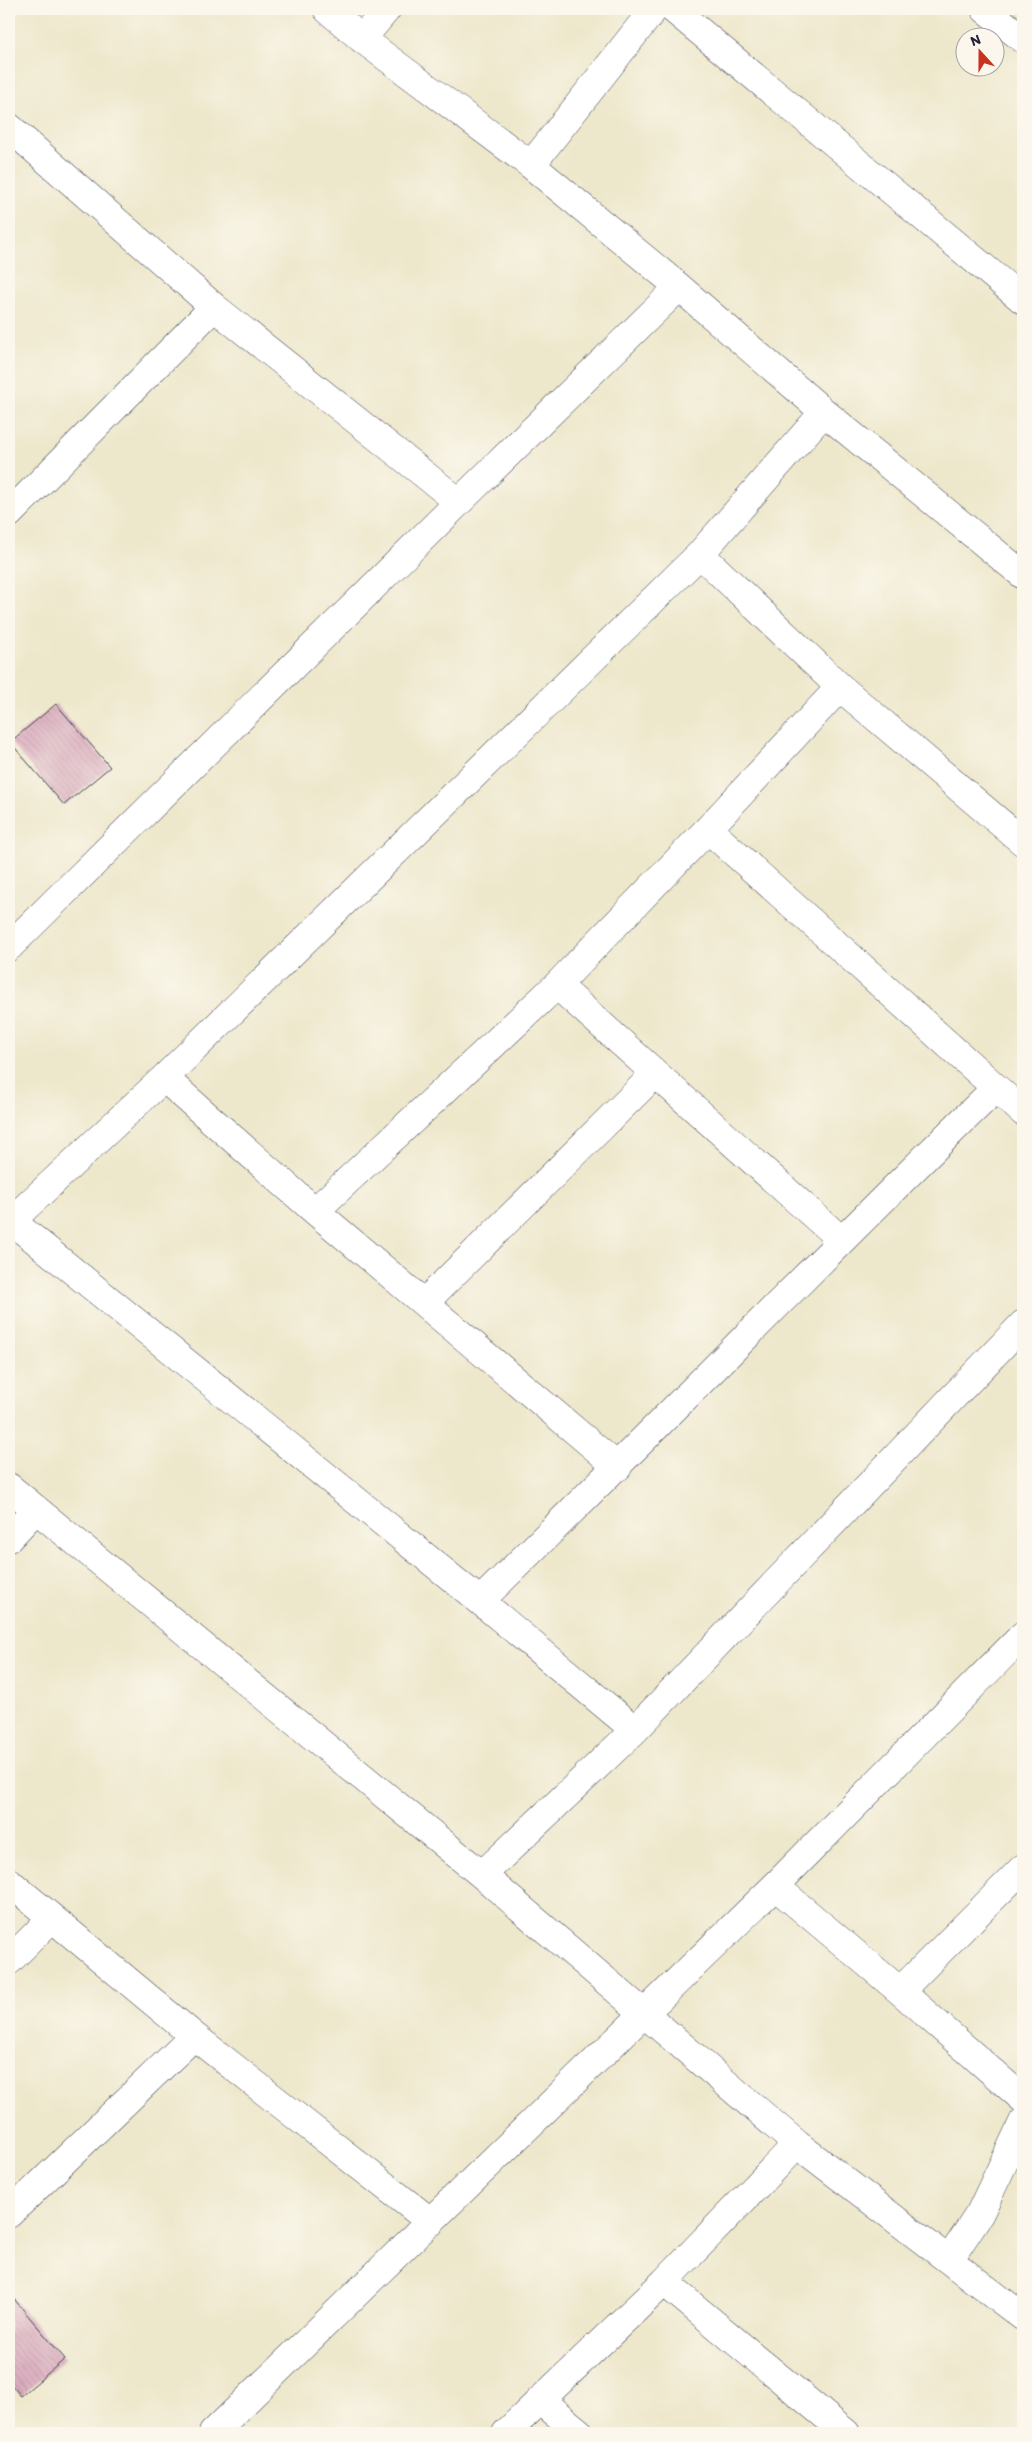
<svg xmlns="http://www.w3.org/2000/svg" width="1032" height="2442" viewBox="0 0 1032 2442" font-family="Itim,sans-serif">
<defs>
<pattern id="building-back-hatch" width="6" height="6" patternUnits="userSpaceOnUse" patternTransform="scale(1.25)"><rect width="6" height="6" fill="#d9a9bc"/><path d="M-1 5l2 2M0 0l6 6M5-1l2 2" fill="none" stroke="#ba91a2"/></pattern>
</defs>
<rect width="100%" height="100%" fill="#fbf7ec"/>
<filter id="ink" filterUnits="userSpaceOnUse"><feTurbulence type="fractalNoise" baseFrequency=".02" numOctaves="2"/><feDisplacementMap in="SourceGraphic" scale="10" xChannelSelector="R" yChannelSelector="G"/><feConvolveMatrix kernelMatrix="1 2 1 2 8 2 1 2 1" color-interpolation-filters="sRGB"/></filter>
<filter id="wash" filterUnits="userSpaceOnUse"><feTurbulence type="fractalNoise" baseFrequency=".0096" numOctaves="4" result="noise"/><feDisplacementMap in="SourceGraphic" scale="20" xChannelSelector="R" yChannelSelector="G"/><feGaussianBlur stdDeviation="1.12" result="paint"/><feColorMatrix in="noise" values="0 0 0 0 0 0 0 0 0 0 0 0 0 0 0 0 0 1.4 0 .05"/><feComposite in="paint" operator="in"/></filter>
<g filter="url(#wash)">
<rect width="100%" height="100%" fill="#ede7cb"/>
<g id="blocks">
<path fill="url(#building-back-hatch)" d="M56 704 110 767 64 805 10 742Z
M14 2299 65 2359 21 2396 9 2382V2304Z"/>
</g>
</g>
<g filter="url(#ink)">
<use href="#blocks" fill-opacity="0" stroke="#404051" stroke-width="1"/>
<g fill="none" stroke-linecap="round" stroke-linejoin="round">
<defs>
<path id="minor" d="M327 9 362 39 531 165 679 287 824 412 1023 575
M673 9 1023 300
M985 9 1023 39
M362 39 387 9
M9 127 214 307 459 502
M531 165 654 9
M9 514 214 307
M700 554 840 687 1023 842
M708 829 1023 1112
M9 947 459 502 679 287
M557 985 840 1239
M164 1078 315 1211 618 1467
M315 1211 557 985 708 829 840 687
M9 1219 480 1601 635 1730
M11 1221 164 1078 700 554 824 412
M425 1302 655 1074
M9 1487 482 1875 797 2144 1023 2317
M9 1538 36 1509
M480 1601C654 1432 821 1258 995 1089
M482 1875 635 1730 1023 1324
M9 1882 194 2036 431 2222
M775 1886 900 1991 1023 2099
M9 1961 52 1918
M900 1991 1023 1868
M9 2214 194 2036
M949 2260 980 2213 1023 2122
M664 2282 846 2433
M540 2400 580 2433
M213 2433 775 1886 1023 1635
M506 2433 664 2282 797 2144"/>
</defs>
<use href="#minor" stroke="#404051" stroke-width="29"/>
<use href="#minor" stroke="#fff" stroke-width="28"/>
</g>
</g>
<rect width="1032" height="2442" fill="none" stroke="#fbf7ec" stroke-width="30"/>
<g transform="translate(980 52) rotate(339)"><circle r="24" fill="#fbf7ec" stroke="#a4a2a5"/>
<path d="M0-4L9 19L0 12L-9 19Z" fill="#c8321e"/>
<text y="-8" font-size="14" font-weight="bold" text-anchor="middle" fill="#22223b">N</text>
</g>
</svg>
